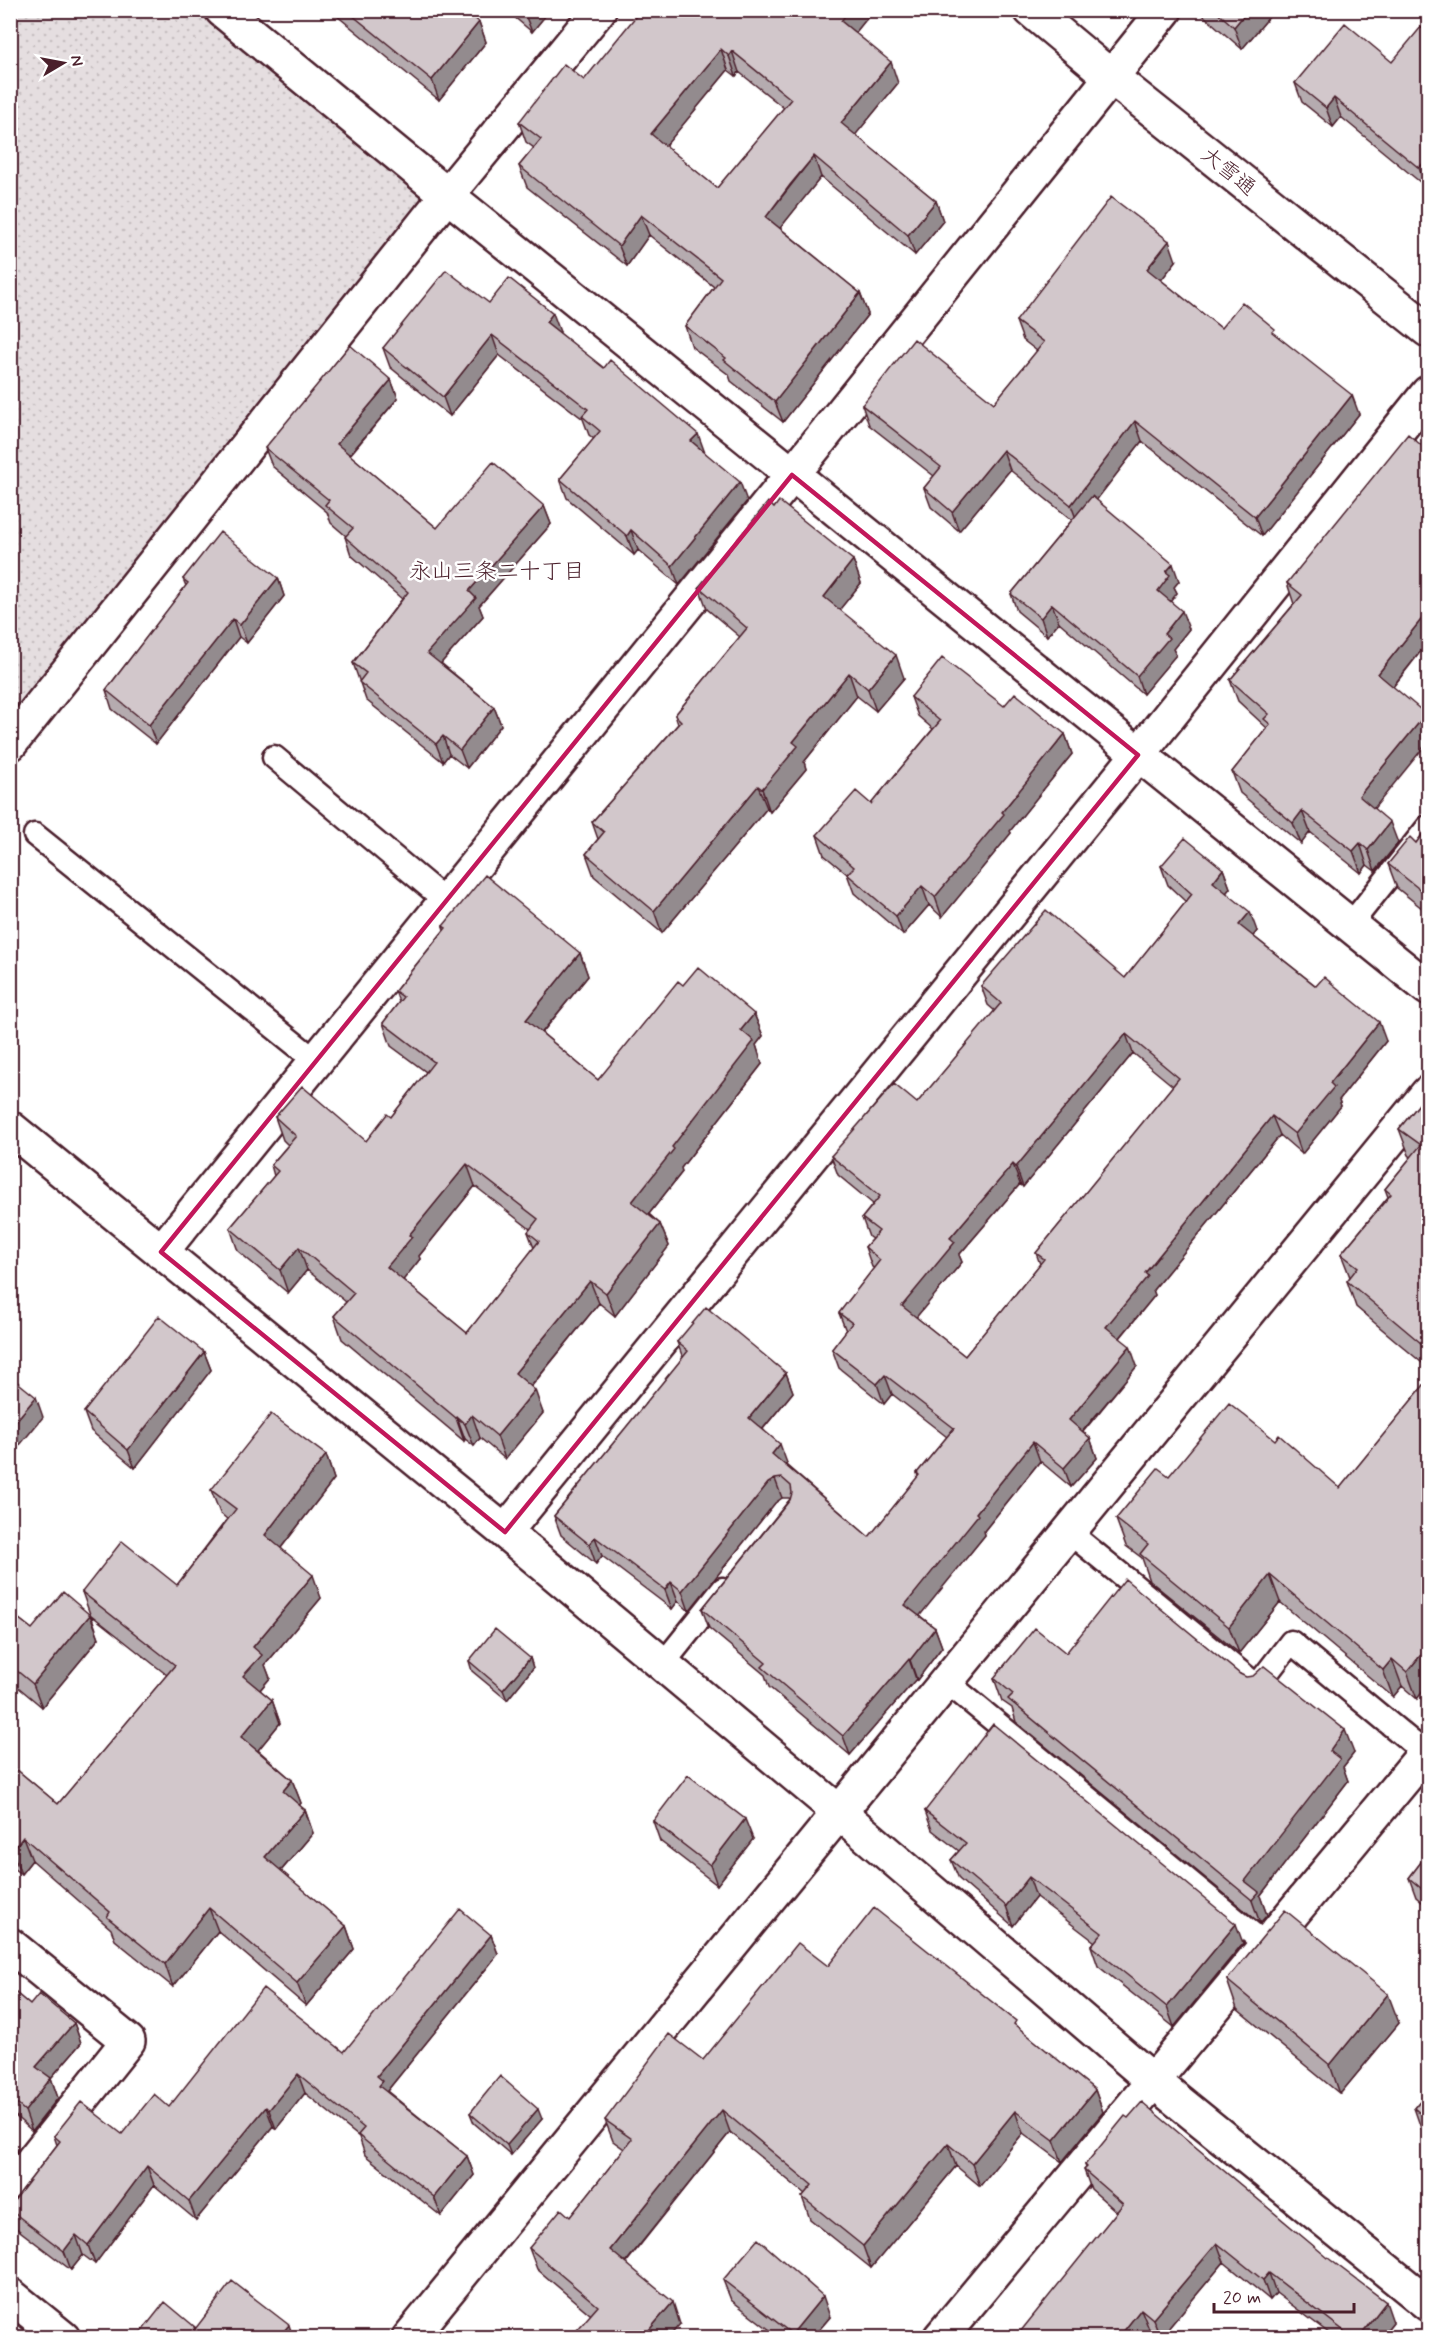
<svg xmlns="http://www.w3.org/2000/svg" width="1439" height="2348" viewBox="0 0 1439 2348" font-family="Mynerve,'Klee One',sans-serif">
<defs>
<pattern id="park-dots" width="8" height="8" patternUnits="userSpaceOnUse" patternTransform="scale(1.5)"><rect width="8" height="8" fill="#e5dee0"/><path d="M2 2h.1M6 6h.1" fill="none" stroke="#c6bec0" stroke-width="1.8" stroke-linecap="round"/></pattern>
</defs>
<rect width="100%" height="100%" fill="#fff"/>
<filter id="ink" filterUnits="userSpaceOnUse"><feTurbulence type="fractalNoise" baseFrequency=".0167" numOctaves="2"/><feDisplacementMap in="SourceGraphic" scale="12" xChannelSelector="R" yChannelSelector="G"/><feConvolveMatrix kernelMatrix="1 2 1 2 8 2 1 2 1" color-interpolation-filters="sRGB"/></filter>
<g filter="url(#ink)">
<path fill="url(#park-dots)" stroke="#987e86" stroke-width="1.5" d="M11 11H208L435 197 11 716Z"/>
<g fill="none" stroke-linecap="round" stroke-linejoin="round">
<defs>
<path id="service" d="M274 757 446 901
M35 835 316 1061
M1350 925 1428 827
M1069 1532 1257 1686 1291 1642 1425 1753
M663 1664 723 1589
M947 1682 1265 1944"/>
<path id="minor" d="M447 195 1428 988
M10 744 447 195 599 10
M10 1128 505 1532 839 1812 1152 2080 1428 2304
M161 1252 792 475 1165 10
M505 1532 1138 755 1428 393
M10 1945 128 2041 10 2189
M10 2295 63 2338
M409 2338 1428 1093
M940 2338 1428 1750"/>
<path id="tertiary" d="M222 10 447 195"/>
<path id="trunk" d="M1031 10 1110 76 1428 330"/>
</defs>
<use href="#service" stroke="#4a1f2b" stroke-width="27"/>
<use href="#minor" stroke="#4a1f2b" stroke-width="38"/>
<use href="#tertiary" stroke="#4a1f2b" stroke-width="38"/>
<use href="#trunk" stroke="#4a1f2b" stroke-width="38"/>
<use href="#service" stroke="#fff" stroke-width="22"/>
<use href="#minor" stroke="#fff" stroke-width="33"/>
<use href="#tertiary" stroke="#fff" stroke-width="33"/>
<use href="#trunk" stroke="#fff" stroke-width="33"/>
</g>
<path fill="#b5abaf" stroke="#4a1f2b" stroke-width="1.5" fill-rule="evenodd" d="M330 10H465L479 22 486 42 439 100Z
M506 10H550L532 32Z
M1197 10H1275L1242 49Z
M872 12 855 33 898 83 855 135 936 201 943 221 915 255 821 177 798 205 780 228 860 293 868 314 783 422 731 381 729 375 692 347 685 326 714 287 649 235 627 266 527 187 519 166 534 148 526 142 519 122 584 80ZM728 70 736 76 739 72 784 108 717 188 665 146Z
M1428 33V184L1426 187 1341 117 1333 127 1302 102 1295 83 1392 62Z
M1176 261 1161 280 1221 328 1277 336 1359 414 1262 536 1142 441 1096 500 1179 581 1174 587 1177 593 1170 601 1189 629 1173 649 1176 655 1143 694 1059 622 1047 636 1017 611 1011 594 1072 520 1010 470 959 531 931 507 924 488 934 476 869 425 862 405 994 403 1037 351 1023 340 1016 321Z
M489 303 560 332 559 333 704 452 747 501 679 585 638 550 634 555 567 498 560 479 594 439 589 435 583 419 499 355 450 416 390 367 383 348Z
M391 380 398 398 350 455 437 528 544 506 551 524 479 606 483 616 441 663 494 707 501 725 467 768 449 754 443 762 366 700 353 663 402 599 351 555 345 537 346 536 331 523 327 512 272 466 265 448Z
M774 508 853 560 861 583 839 610 904 678 876 711 857 696 804 762 806 769 770 812 767 808 662 933 594 876 586 854 598 839 592 822 678 724 675 715 740 637 707 609 699 587Z
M278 578 284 596 247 643 239 637 156 744 112 709 106 690 186 586 183 579Z
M1287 583 1428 642 1393 687 1374 809 1398 843 1375 871 1367 865 1361 873 1310 832 1301 844 1240 793 1232 772 1267 728 1238 701 1230 680 1294 604Z
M911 697 1004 706 1065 734 1072 754 1010 831 1011 833 942 917 929 905 903 935 854 893 847 874 824 855 817 835 871 804 933 729 918 716Z
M1428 827V913L1397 888 1388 864 1416 843Z
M1161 866 1223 869 1230 888 1226 893 1257 931 1253 936 1386 1041 1339 1100 1341 1106 1302 1154 1280 1135 1153 1290 1155 1295 1120 1338 1137 1366 1083 1432 1090 1438 1097 1458 1071 1487 1040 1461 984 1531 985 1535 919 1615 935 1628 942 1647 917 1680 916 1679 850 1755 769 1687 765 1675 709 1628 702 1609 790 1499 789 1498H782L775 1503 689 1611 678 1601 672 1609 602 1556 596 1564 561 1535 554 1516 683 1358 677 1342 786 1373 793 1392 763 1429 787 1463 786 1465 869 1537 918 1477 917 1473 947 1437 892 1394 884 1404 839 1368 832 1349 846 1331 839 1313 874 1268 872 1267 865 1247 872 1239 869 1237 862 1218 873 1204 838 1175 831 1156 917 1103 995 1011 988 1005 981 986 1125 978 1186 902 1168 885ZM1133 1053 1173 1086 1036 1253 1040 1264 965 1356 916 1317 962 1262 959 1255 1020 1184 1023 1187Z
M1428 924V951L1422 932Z
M443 926 580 953 588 976 542 1033 598 1080 683 985 754 1014 763 1036 756 1045 762 1064 681 1168 682 1172 649 1214 660 1224 669 1246 615 1316 599 1303 531 1387 543 1413 505 1459 480 1438 474 1446 465 1439 464 1441 342 1339 334 1316 346 1302 307 1270 288 1293 238 1251 230 1228 274 1176 271 1165 288 1145 283 1140 275 1117 366 1141 391 1117 426 1072 391 1046 383 1023 399 1002 395 991 444 930ZM475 1186 530 1229 528 1232 534 1248 467 1333 403 1280 420 1259 419 1256Z
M1428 1093V1368L1356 1307 1347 1281 1350 1277 1341 1254 1388 1197 1385 1189 1411 1157 1409 1155 1399 1129Z
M204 1352 211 1370 135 1468 91 1431 84 1412Z
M1428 1380V1685L1417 1699 1402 1686 1393 1697 1280 1602 1239 1653 1150 1581 1142 1558 1126 1546 1116 1519 1169 1476 1275 1440 1340 1488Z
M326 1455 334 1479 281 1548 321 1598 265 1665 270 1678 260 1690 272 1700 280 1723 258 1750 292 1780 301 1803 299 1805 305 1810 313 1833 281 1871 346 1926 354 1949 306 2006 218 1931 173 1987 115 1940 111 1929 32 1860 21 1874 10 1866V1764L58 1804 167 1675 91 1615 99 1638 42 1707 12 1682 10 1684V1612L32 1629 90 1614 82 1592 177 1585 227 1519 220 1513 211 1490Z
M1066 1653 1240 1674 1354 1753 1343 1767 1348 1781 1260 1896 1267 1915 1260 1923 1016 1722 1012 1708 1002 1701 994 1678Z
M530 1658 533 1668 507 1700 472 1671 469 1661Z
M925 1811 1243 1943 1174 2027 1098 1966 1091 1946 1095 1942 1036 1897 1013 1926 959 1879 951 1860 959 1851 932 1830Z
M653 1821 753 1839 717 1885 660 1841Z
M1428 1853V1907L1416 1897 1409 1878Z
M491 1935 498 1954 387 2091 467 2156 474 2175 441 2216 365 2155 359 2137 305 2093 276 2129 273 2126 196 2220 154 2185 95 2264 83 2255 71 2270 16 2228 10 2213V2206L57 2145 54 2136 122 2134 169 2107 344 2052Z
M828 1966 1019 2029 1095 2090 1103 2112 1062 2162 1023 2133 980 2186 956 2166 871 2268 810 2219 802 2197 805 2194 730 2132 626 2263 680 2324 590 2314 537 2269 529 2248 570 2217 624 2149 613 2141 605 2120 703 2060Z
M1227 1980 1399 2023 1340 2094 1237 2009Z
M10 1988 30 2005 74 2023 81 2043 51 2078 58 2098 32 2131 13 2114 10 2116Z
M1428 2091V2134L1421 2128 1414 2108Z
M470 2113 542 2119 511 2155 474 2123Z
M1085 2165 1393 2322 1381 2337H1334L1276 2293 1270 2300 1224 2262 1161 2337H1159L1149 2329 1142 2337 1117 2212 1091 2189 1084 2170 1086 2168Z
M723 2280 830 2317 813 2337H779L731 2300Z"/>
<path fill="#938b8e" stroke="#4a1f2b" stroke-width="1.5" d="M525 10H550L532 32 524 12Z
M849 10H872V12L848 42 841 21Z
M1248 10H1275L1242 49 1234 27Z
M479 22 486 42 439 100 432 80Z
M721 49 728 70 658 155 651 134Z
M732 51 739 72 736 76 729 56Z
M891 62 898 83 848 144 841 123Z
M1334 98 1341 117 1333 127 1326 108Z
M814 156 821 177 773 237 766 217Z
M1426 160 1428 168V184L1426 187 1419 168Z
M936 201 943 221 915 255 908 235Z
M641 215 649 235 627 266 619 246Z
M1169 241 1176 261 1155 288 1147 269Z
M860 293 868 314 783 422 775 402Z
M553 313 560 332 553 342 546 322Z
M492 335 499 355 450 416 443 397Z
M391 380 398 398 343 462 337 444Z
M1352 395 1359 414 1262 536 1255 517Z
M1135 421 1142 441 1078 524 1071 505Z
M698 434 705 453 691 441Z
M1003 450 1010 470 959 531 952 512Z
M740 482 747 501 679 585 672 566Z
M544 506 551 524 479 606 483 616 434 671 427 653 469 591Z
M631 530 638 550 634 555 627 536Z
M853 560 861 583 832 619 824 597Z
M1173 564 1179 581 1174 587 1177 593 1165 609 1158 591 1166 572Z
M278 578 284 596 247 643 240 625Z
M1052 604 1059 622 1047 636 1041 618Z
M1182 611 1189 629 1173 649 1176 655 1143 694 1137 676 1164 634Z
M1428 611V642L1386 695 1378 674Z
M233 619 239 637 156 744 149 725Z
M896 655 904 678 876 711 868 689Z
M849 673 857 696 804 762 806 769 770 812 762 789 793 742Z
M494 707 501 725 467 768 460 750Z
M1426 714 1428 721V742L1367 817 1359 796Z
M1065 734 1072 754 1010 831 1011 833 942 917 935 897 1002 812Z
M443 736 449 754 443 762 436 744Z
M758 786 767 808 662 933 654 911Z
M1302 811 1310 832 1301 844 1293 823Z
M1390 822 1398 843 1375 871 1368 850Z
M1360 843 1367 865 1361 873 1353 851Z
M1223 869 1230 888 1220 901 1213 882Z
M922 886 929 905 903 935 896 916Z
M1250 912 1257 931 1246 945 1239 925Z
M580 953 588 976 534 1042 526 1020Z
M754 1014 763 1036 756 1045 762 1064 681 1168 682 1172 641 1224 632 1202 672 1147 741 1030Z
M1379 1022 1386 1041 1339 1100 1341 1106 1302 1154 1295 1134 1330 1083Z
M1126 1034 1133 1053 1023 1187 1016 1167Z
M1272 1116 1280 1135 1153 1290 1155 1295 1113 1346 1106 1327 1145 1273Z
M467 1164 475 1186 419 1256 420 1259 396 1289 387 1267 409 1235Z
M1013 1164 1020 1184 959 1255 962 1262 909 1326 902 1306 950 1238Z
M660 1224 669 1246 615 1316 606 1293Z
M299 1247 307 1270 288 1293 280 1270Z
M590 1281 599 1303 523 1396 515 1373Z
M1130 1346 1137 1366 1076 1439 1069 1420Z
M204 1352 211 1370 135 1468 128 1450Z
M786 1373 793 1392 756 1437 749 1418Z
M885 1375 892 1394 884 1404 877 1384Z
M535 1390 543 1413 505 1459 497 1436Z
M36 1397 43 1417 10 1457V1428Z
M472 1415 480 1438 474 1446 465 1424Z
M457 1417 465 1439 464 1441 456 1418Z
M1090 1438 1097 1458 1071 1487 1064 1468Z
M1033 1442 1040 1461 984 1531 985 1535 913 1624 905 1605 976 1513Z
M780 1444 787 1463 779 1473 772 1454Z
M326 1455 334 1479 273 1558 265 1535Z
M775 1479 782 1498 775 1503 689 1611 682 1591 768 1483Z
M595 1537 602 1556 596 1564 589 1544Z
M313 1575 321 1598 265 1665 270 1678 252 1699 243 1676 253 1647Z
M1270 1575 1280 1602 1239 1653 1229 1627Z
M671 1582 678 1601 672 1609 665 1590Z
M90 1615 99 1638 42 1707 33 1684Z
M935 1628 942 1647 917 1680 910 1660Z
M1428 1646V1685L1417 1699 1407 1672Z
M530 1658 533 1668 507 1700 503 1690Z
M909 1659 916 1679 850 1755 843 1736Z
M1392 1659 1402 1686 1393 1697 1383 1670Z
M272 1700 280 1723 250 1760 241 1737Z
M1345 1730 1354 1753 1343 1767 1348 1781 1260 1896 1267 1915 1260 1923 1245 1881 1330 1751Z
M292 1780 301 1803 292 1814 283 1791Z
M305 1810 313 1833 273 1880 265 1857Z
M745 1819 753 1839 717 1885 710 1865Z
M23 1837 32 1860 21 1874 12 1851Z
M1029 1877 1036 1897 1013 1926 1006 1906Z
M209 1908 218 1931 173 1987 165 1964Z
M1236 1924 1243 1943 1174 2027 1167 2007Z
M346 1926 354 1949 306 2006 297 1983Z
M491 1935 498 1954 387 2091 390 2100 379 2086 377 2076Z
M1388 1994 1399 2023 1340 2094 1330 2065Z
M74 2023 81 2043 43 2087 36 2067Z
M298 2074 305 2093 276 2129 269 2110Z
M51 2078 58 2098 32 2131 25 2111Z
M1095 2090 1103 2112 1062 2162 1054 2140Z
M266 2107 273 2126 196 2220 189 2201Z
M538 2109 542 2119 511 2155 507 2145Z
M722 2110 730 2132 618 2272 610 2250Z
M1015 2111 1023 2133 980 2186 972 2164Z
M948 2144 956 2166 871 2268 863 2246Z
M467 2156 474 2175 441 2216 434 2197Z
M147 2166 154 2185 95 2264 88 2245Z
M76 2235 83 2255 71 2270 64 2251Z
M1217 2243 1224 2262 1161 2337H1160L1153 2319Z
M1269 2273 1276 2293 1270 2300 1263 2280Z
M823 2296 830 2317 813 2337H793L792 2334Z
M673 2302 680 2324 669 2337H643Z
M1386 2302 1393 2322 1381 2337H1359Z
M1141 2309 1149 2329 1142 2337H1119Z
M289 2325 293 2337H279Z"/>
<path fill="#d2c7cb" stroke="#4a1f2b" stroke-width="1.5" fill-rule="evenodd" d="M346 10H465L479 22 432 80Z
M641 10H849L841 21 891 62 841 123 936 201 908 235 814 156 790 185 766 217 860 293 775 402 724 360 726 358 685 326 721 278 641 215 619 246 519 166 541 139 519 122 564 64 584 80ZM721 49 729 56 732 51 791 99 717 188 651 134Z
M1215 10H1248L1234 27Z
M1345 23 1392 62 1421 27 1428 33V162L1426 160 1419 168 1334 98 1326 108 1295 83Z
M1111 197 1169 241 1147 269 1221 328 1242 302 1275 329 1272 332 1352 395 1255 517 1135 421 1071 505 1003 450 952 512 924 488 941 467 862 405 914 339 994 403 1044 342 1016 321Z
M446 270 489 303 509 278 553 313 546 322 604 368 610 360 698 434 691 441 740 482 672 566 631 530 627 536 560 479 600 431 582 416 588 409 492 335 443 397 383 348Z
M350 345 391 380 337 444 437 528 493 462 544 506 469 591 476 598 427 653 494 707 460 750 443 736 436 744 359 682 366 673 353 663 408 592 345 537 353 528 325 505 329 500 265 448Z
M1408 434 1428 451V611L1378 674 1426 714 1359 796 1390 822 1368 850 1360 843 1353 851 1302 811 1293 823 1232 772 1270 724 1264 719 1269 714 1230 680 1302 595 1287 583Z
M1092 496 1173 564 1166 572 1170 575 1158 591 1182 611 1164 634 1169 638 1137 676 1052 604 1041 618 1011 594Z
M779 501 853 560 824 597 896 655 868 689 849 673 793 742 798 746 762 789 758 786 654 911 586 854 604 832 592 822 681 721 675 715 747 628 699 587 768 502 774 508Z
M220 532 278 578 240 625 233 619 149 725 106 690 188 583 183 579Z
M942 658 1004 706 1015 693 1065 734 1002 812 1004 814 935 897 922 886 896 916 847 874 854 867 817 835 856 791 871 804 940 721 911 697Z
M1428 827V896L1388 864 1410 837 1416 843Z
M1185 838 1223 869 1213 882 1250 912 1239 925 1316 986 1324 977 1379 1022 1330 1083 1334 1087 1295 1134 1272 1116 1145 1273 1148 1276 1106 1327 1130 1346 1069 1420 1090 1438 1064 1468 1033 1442 976 1513 978 1515 905 1605 935 1628 910 1660 909 1659 843 1736 762 1667 766 1663 702 1609 790 1500 792 1493 791 1486 782 1478 775 1479 768 1483 682 1591 671 1582 665 1590 595 1537 589 1544 554 1516 688 1351 677 1342 706 1307 786 1373 749 1418 780 1444 772 1454 869 1537 919 1475 917 1473 954 1428 885 1375 877 1384 832 1349 852 1323 839 1313 880 1260 865 1247 879 1231 862 1218 880 1196 831 1156 894 1084 917 1103 1001 1003 981 986 1046 910 1125 978 1192 894 1161 866ZM1126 1034 1179 1078 1036 1253 1044 1259 965 1356 902 1306 955 1242 950 1238 1013 1164 1016 1167Z
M485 875 580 953 526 1020 598 1080 678 981 683 985 698 967 754 1014 741 1030 754 1041 672 1147 674 1149 632 1202 660 1224 606 1293 590 1281 515 1373 535 1390 497 1436 472 1415 465 1424 457 1417 456 1418 334 1316 354 1293 299 1247 280 1270 230 1228 278 1171 271 1165 296 1136 275 1117 302 1086 366 1141 387 1114 391 1117 434 1062 383 1023 403 997 395 991 446 928 443 926ZM467 1164 538 1219 528 1232 539 1241 467 1333 387 1267 412 1237 409 1235Z
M1428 924V938L1422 932Z
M1428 1093V1349L1347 1281 1358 1267 1341 1254 1391 1194 1385 1189 1421 1145 1399 1129Z
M159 1316 204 1352 128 1450 84 1412Z
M10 1376 36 1397 10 1428Z
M1428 1380V1646L1407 1672 1392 1659 1383 1670 1270 1575 1229 1627 1140 1554 1148 1544 1116 1519 1158 1468 1169 1476 1229 1403 1275 1440 1279 1435 1340 1488Z
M271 1414 326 1455 265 1535 313 1575 253 1647 262 1655 243 1676 272 1700 241 1737 292 1780 283 1791 305 1810 265 1857 346 1926 297 1983 209 1908 165 1964 107 1917 110 1912 23 1837 12 1851 10 1850V1764L58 1804 175 1665 82 1592 122 1541 177 1585 236 1509 211 1490Z
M1125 1579 1240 1674 1246 1677 1253 1676 1264 1666 1345 1730 1330 1751 1340 1759 1245 1881 1259 1892 1252 1900 1008 1699 1013 1694 994 1678 1035 1628 1066 1653Z
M63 1592 90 1615 33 1684 10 1665V1612L32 1629Z
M495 1629 530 1658 503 1690 469 1661Z
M993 1724 1236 1924 1167 2007 1091 1946 1102 1933 1029 1877 1006 1906 951 1860 966 1843 925 1811Z
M688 1775 745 1819 710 1865 653 1821Z
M1428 1853V1894L1409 1878Z
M874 1908 1016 2021 1014 2024 1095 2090 1054 2140 1015 2111 972 2164 948 2144 863 2246 802 2197 812 2185 722 2110 610 2250 673 2302 643 2337H571L598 2306 529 2248 561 2209 570 2217 632 2139 605 2120 669 2034 703 2060 798 1943 828 1966Z
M460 1909 491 1935 377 2076 383 2081 379 2086 467 2156 434 2197 358 2135 364 2128 298 2074 269 2110 266 2107 189 2201 147 2166 88 2245 76 2235 64 2251 10 2210V2206L60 2141 54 2136 81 2102 122 2134 154 2094 169 2107 263 1988 344 2052Z
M1285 1910 1388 1994 1330 2065 1227 1980Z
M10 1988 30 2005 39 1994 74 2023 36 2067 51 2078 25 2111 10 2098Z
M500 2076 538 2109 507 2145 470 2113Z
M1428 2091V2120L1414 2108Z
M1142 2102 1328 2258 1386 2302 1359 2337H1352L1269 2273 1263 2280 1217 2243 1153 2319 1141 2309 1119 2337H1016L1123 2204 1084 2170 1087 2167 1085 2165 1125 2116 1128 2118Z
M758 2239 823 2296 792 2334 723 2280Z
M232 2281 289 2325 279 2337H189Z
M165 2302 195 2327 187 2337H140L138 2336Z"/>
</g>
<path fill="none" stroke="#c2185b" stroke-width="4.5" stroke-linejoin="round" d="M792 475 1138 755 505 1532 161 1252Z"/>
<g text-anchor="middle" stroke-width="5" stroke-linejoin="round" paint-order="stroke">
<g font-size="21" fill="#4a1f2b" stroke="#fff">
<text transform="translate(1229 171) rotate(39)" y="7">大雪通</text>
</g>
<g font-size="22" fill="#4a1f2b" stroke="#fff">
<text x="497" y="578">永山三条二十丁目</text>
</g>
</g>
<rect width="1439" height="2348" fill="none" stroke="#fff" stroke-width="36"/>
<rect x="18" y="18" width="1403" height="2312" fill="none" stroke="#4a1f2b" stroke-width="2" filter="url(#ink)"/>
<g transform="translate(63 63) rotate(80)" stroke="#ffffff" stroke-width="4.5" paint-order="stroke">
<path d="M0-4.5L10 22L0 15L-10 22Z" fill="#4a1f2b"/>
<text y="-9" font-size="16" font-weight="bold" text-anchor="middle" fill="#4a1f2b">N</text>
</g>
<path d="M1214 2303v9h140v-9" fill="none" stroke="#4a1f2b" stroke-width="3"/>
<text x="1223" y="2303" font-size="18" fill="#4a1f2b" stroke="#ffffff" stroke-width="4.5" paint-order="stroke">20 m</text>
</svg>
